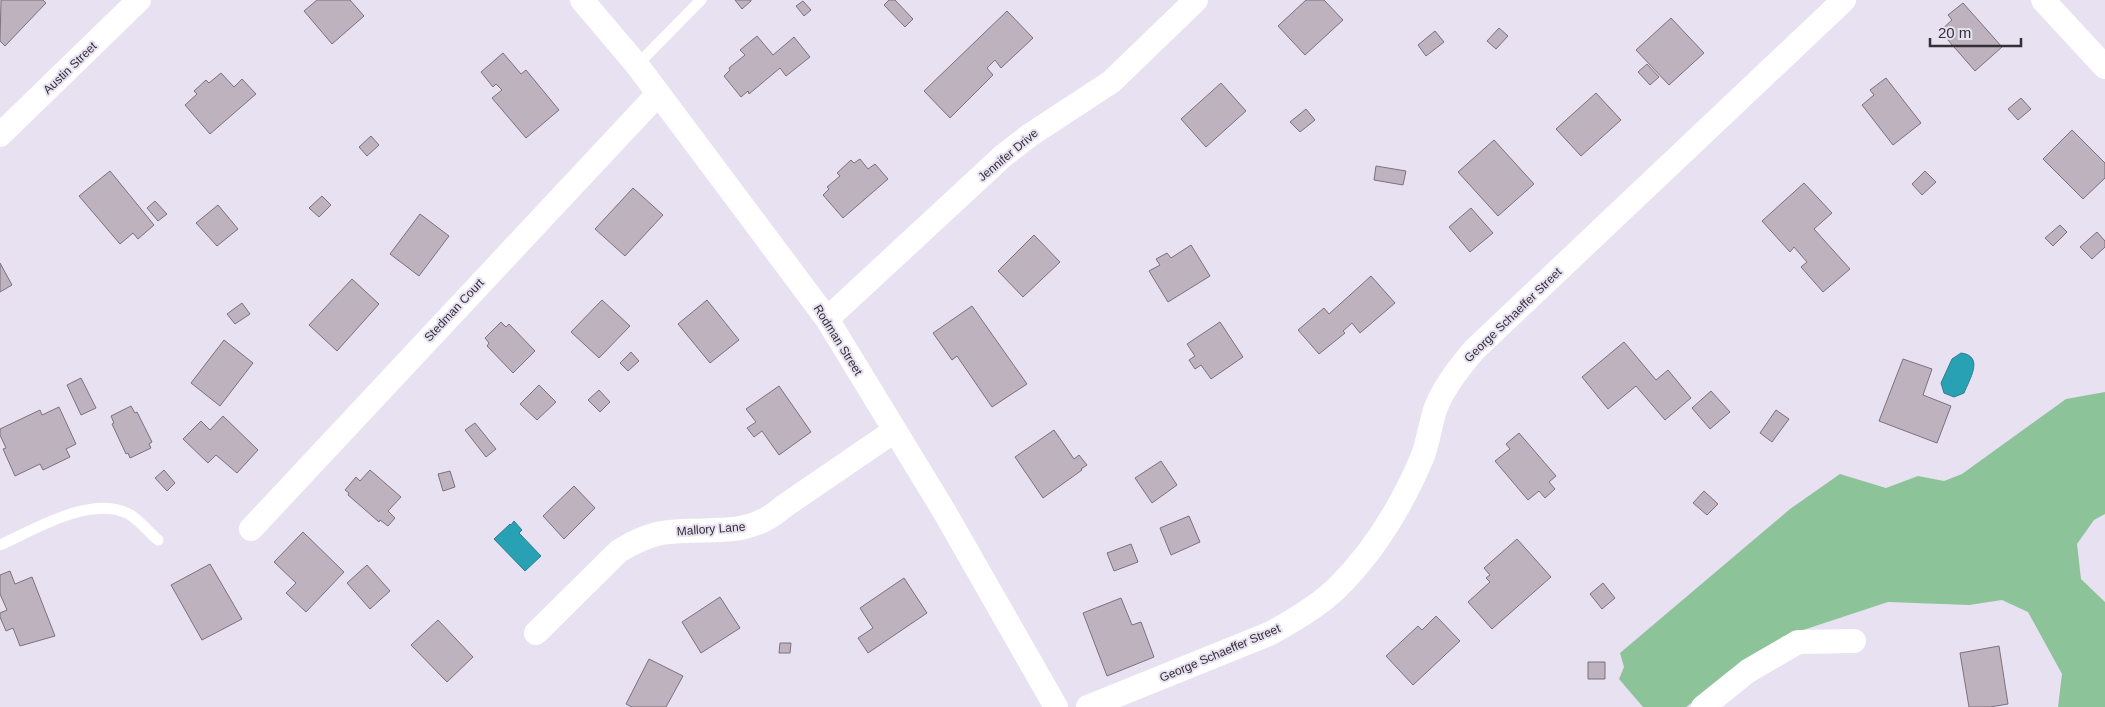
<svg xmlns="http://www.w3.org/2000/svg" width="2105" height="707" viewBox="0 0 2105 707" font-family="Arial,sans-serif">
<rect width="100%" height="100%" fill="#e7e1f1"/>
<path fill="#8dc399" d="M2105 392V514L2094 520 2077 544 2081 579 2105 602V707H2058L2062 674 2028 612 2002 600 1969 605 1888 602 1782 637 1686 707H1643L1619 679 1624 667 1620 653 1790 509 1840 474 1886 488 1918 476 1944 481 1962 474 2066 399Z"/>
<path fill="#29a1b4" stroke="#2c7f8e" d="M1961 353C1985 356 1969 380 1964 393L1954 397 1944 393 1941 383 1952 359Z
M514 521 522 530 519 533 541 556 525 571 494 539 510 524 511 525Z"/>
<path fill="#bfb2bf" stroke="#7c717d" d="M1 0H43L46 3 5 46 0 41Z
M317 0H350L364 16 332 44 304 11Z
M735 0H751V1L742 9Z
M889 0H895L913 19 905 27 884 5Z
M1306 0H1324L1343 20 1305 55 1278 26Z
M803 1 811 10 804 16 796 6Z
M1963 3 2002 47 1975 71 1940 31 1952 20 1948 15Z
M1007 11 1033 38 1001 68 995 60 987 68 993 75 950 118 924 91Z
M1671 18 1704 53 1669 85 1636 50Z
M1499 28 1508 36 1496 49 1487 41Z
M1435 31 1444 42 1426 56 1418 45Z
M757 36 773 55 794 37 810 57 786 76 780 68 749 94 748 91 741 97 724 76 730 70 729 68 745 55 740 50Z
M503 53 521 74 526 70 559 110 526 138 492 98 502 90 496 84 493 87 481 72Z
M1647 64 1659 77 1650 85 1638 72Z
M221 73 234 87 242 79 256 94 210 134 185 105 197 94 194 91 206 80 209 83Z
M1886 78 1921 123 1893 145 1862 105 1874 95 1870 90Z
M1221 83 1246 111 1206 147 1181 119Z
M1596 93 1621 120 1581 156 1556 129Z
M2021 98 2031 109 2018 120 2008 109Z
M1306 109 1315 120 1300 132 1290 122Z
M2072 130 2105 163V178L2083 199 2043 159Z
M371 136 379 145 367 156 359 147Z
M1494 140 1534 184 1498 216 1458 172Z
M860 159 868 169 875 164 888 179 843 218 823 195 829 189 827 187 840 176 837 173 851 160 854 163Z
M1376 166 1406 171 1403 185 1374 180Z
M110 171 154 225 138 239 133 233 120 244 79 196Z
M1925 171 1936 182 1922 195 1912 184Z
M1804 183 1832 213 1814 229 1850 269 1823 292 1801 267 1807 262 1794 247 1790 252 1762 221Z
M633 188 663 215 625 256 595 229Z
M322 196 331 205 319 217 309 208Z
M155 201 167 214 158 221 147 208Z
M218 205 238 229 217 246 196 223Z
M1471 208 1493 233 1470 252 1449 227Z
M420 214 449 236 419 276 390 254Z
M2060 225 2067 232 2053 246 2045 238Z
M2097 232 2105 241V247L2092 259 2080 247Z
M1034 235 1060 262 1023 297 998 271Z
M1191 245 1210 276 1168 302 1149 271 1160 265 1156 259 1167 253 1171 258Z
M0 263 12 285 0 292Z
M1371 276 1395 303 1360 333 1352 323 1343 331 1345 333 1319 354 1298 330 1324 308 1329 314Z
M352 279 379 304 337 351 309 325Z
M602 300 630 326 599 358 571 332Z
M707 300 739 340 710 363 678 324Z
M242 303 250 314 235 324 227 314Z
M972 306 1027 384 992 407 957 356 952 360 933 333Z
M501 322 506 327 509 324 535 351 513 373 487 346 489 343 485 338Z
M1220 322 1243 357 1211 379 1201 365 1195 369 1189 360 1195 356 1187 344Z
M224 340 253 363 220 406 191 383Z
M1624 342 1656 380 1668 370 1691 398 1665 420 1636 386 1608 409 1582 377Z
M631 352 639 361 628 371 620 363Z
M1903 359 1932 369 1923 395 1951 406 1937 443 1879 421Z
M81 378 96 408 81 415 67 385Z
M539 385 556 402 537 420 520 404Z
M779 386 811 432 779 455 762 431 754 437 747 428 756 422 746 409Z
M599 390 610 402 600 412 588 400Z
M1711 391 1730 412 1710 429 1692 408Z
M131 406 135 413 137 412 152 442 149 444 151 448 130 458 128 453 126 454 112 424 114 423 111 416Z
M59 407 76 444 66 449 70 457 43 470 40 464 15 476 3 449 6 448 0 435V429L40 410 42 415Z
M1776 410 1789 419 1772 442 1760 433Z
M223 416 258 450 237 473 216 455 208 463 183 439 201 421 210 430Z
M475 423 496 449 486 457 465 430Z
M1054 430 1074 459 1079 455 1087 465 1081 469 1082 470 1043 498 1015 457Z
M1519 433 1556 476 1549 482 1555 489 1545 498 1539 491 1528 500 1495 461 1510 449 1506 444Z
M1161 461 1177 485 1152 503 1135 478Z
M164 470 175 483 167 491 155 478Z
M370 470 401 497 388 511 395 518 388 526 380 520 379 522 348 495 349 493 345 490 356 477 360 481Z
M450 471 455 487 443 491 438 474Z
M574 486 595 508 564 539 543 516Z
M1704 491 1718 504 1707 515 1693 503Z
M1189 516 1200 542 1171 555 1160 528Z
M303 532 344 572 306 612 286 593 296 583 274 562Z
M1517 539 1551 577 1492 629 1468 602 1490 582 1486 578 1490 575 1484 568Z
M1131 544 1138 562 1114 571 1107 553Z
M210 564 242 619 202 640 171 585Z
M367 565 390 591 370 609 347 583Z
M10 571 15 584 32 577 55 636 20 646 13 628 6 631 0 617V613L7 610 0 594V575Z
M904 578 927 613 868 653 858 638 873 628 860 608Z
M1603 583 1615 598 1602 609 1590 594Z
M720 597 740 628 701 653 682 622Z
M1121 598 1132 625 1141 622 1154 657 1107 676 1083 613Z
M1436 616 1460 641 1413 685 1386 656 1418 626 1422 630Z
M438 620 473 657 447 682 411 645Z
M780 643H791L790 653H779Z
M1999 646 2008 704 1990 707H1969L1960 653Z
M649 659 683 676 666 707H632L626 704Z
M1588 662H1605V679H1588Z"/>
<g fill="none" stroke-linecap="round" stroke-linejoin="round">
<path stroke="#fff" stroke-width="11" d="M637 65 701 0
M0 545C34 530 92 494 129 514 139 520 149 532 158 540"/>
<path stroke="#fff" stroke-width="24" d="M582 0 637 65 827 319 944 511 1056 707
M2043 0 2105 67
M0 135 139 0
M827 319 1003 156 1030 135 1111 82 1196 0
M251 529 658 94
M536 633 619 551C633 542 653 533 669 532 712 527 747 539 783 507L894 431
M1088 707 1269 634C1293 621 1319 606 1338 587 1374 551 1402 505 1422 458 1428 443 1430 426 1435 410 1443 388 1459 368 1474 350L1844 0
M1703 707 1748 671 1798 642 1854 641"/>
</g>
<g text-anchor="middle" stroke-width="4" stroke-linejoin="round" paint-order="stroke">
<g font-size="12" fill="#322f35" stroke="#e7e1f1">
<text transform="translate(70 68) rotate(-44)" y="4">Austin Street</text>
<text transform="translate(1008 155) rotate(-40)" y="4">Jennifer Drive</text>
<text transform="translate(454 310) rotate(-47)" y="4">Stedman Court</text>
<text transform="translate(1513 315) rotate(-44)" y="4">George Schaeffer Street</text>
<text transform="translate(838 340) rotate(58)" y="4">Rodman Street</text>
<text transform="translate(711 529) rotate(-4)" y="4">Mallory Lane</text>
<text transform="translate(1220 653) rotate(-23)" y="4">George Schaeffer Street</text>
</g>
</g>
<path d="M1930 38v8h91v-8" fill="none" stroke="#322f35" stroke-width="2.5"/>
<text x="1938" y="38" font-size="15" fill="#322f35" stroke="#e7e1f1" stroke-width="4" paint-order="stroke">20 m</text>
</svg>
